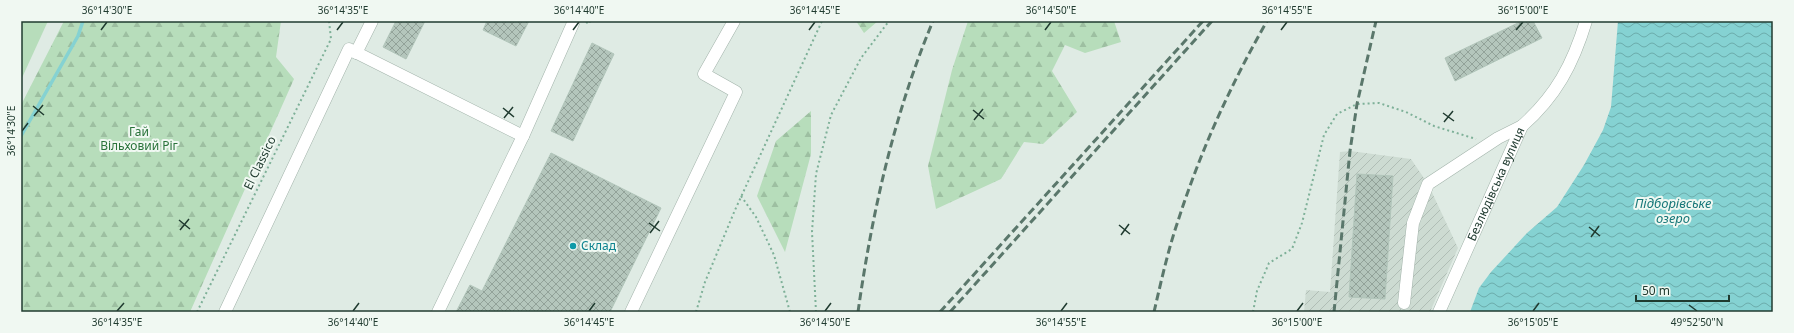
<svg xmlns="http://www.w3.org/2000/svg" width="1794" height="333" viewBox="0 0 1794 333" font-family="'Noto Sans',sans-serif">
<defs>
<pattern id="industrial-furrows" width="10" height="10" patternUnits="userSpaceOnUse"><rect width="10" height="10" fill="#cddbd2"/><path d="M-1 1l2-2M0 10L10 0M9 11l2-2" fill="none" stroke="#b0bdb5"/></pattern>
<pattern id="forest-firs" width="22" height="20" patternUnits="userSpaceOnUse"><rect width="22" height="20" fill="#b7ddbb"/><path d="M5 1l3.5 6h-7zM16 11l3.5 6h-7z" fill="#9dbfa1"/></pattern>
<pattern id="water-waves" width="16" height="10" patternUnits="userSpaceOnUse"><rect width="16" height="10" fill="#85d2d2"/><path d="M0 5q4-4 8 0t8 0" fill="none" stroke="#6cacab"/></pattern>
<pattern id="building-cross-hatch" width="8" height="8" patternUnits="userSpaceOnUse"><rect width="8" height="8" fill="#b4c6bc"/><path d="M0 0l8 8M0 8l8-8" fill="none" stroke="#92a299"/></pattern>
</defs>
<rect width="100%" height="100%" fill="#dfebe4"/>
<path fill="url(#industrial-furrows)" d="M1350 151 1411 159 1428 184 1458 248 1430 312H1304L1306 290 1330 292 1340 152Z"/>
<path fill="#b7ddbb" d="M21 21H48L21 80Z"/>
<path fill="url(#forest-firs)" d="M64 21H281L276 57 294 79 190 312H21V105Z
M856 21H878L864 33Z
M968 21H1114L1121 42 1085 53 1065 45 1052 71 1077 112 1043 144 1024 142 1001 179 936 209 928 166 952 70Z
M811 111V154L785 252 757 196 776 141Z"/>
<path fill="url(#water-waves)" d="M1618 21H1773V312H1470L1479 288 1491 272 1527 233 1557 207 1584 165 1603 130 1611 107Z"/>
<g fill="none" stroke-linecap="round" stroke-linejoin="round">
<path stroke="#85d2d2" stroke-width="3.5" d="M21 136 78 36 83 21"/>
</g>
<path fill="url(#building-cross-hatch)" stroke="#b1c5ba" d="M396 21H425L406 59 383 47Z
M487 21H529L516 46 483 30Z
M1522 21H1533L1542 38 1455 81 1445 58Z
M592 43 614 54 573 141 551 131Z
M551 153 661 208 610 312H456L470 285 482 291Z
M1357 174 1393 176 1385 299 1349 297Z"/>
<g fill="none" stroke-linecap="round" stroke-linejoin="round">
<defs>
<g id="minor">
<path d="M356 53 372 21"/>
<path d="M523 136 574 21"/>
<path d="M1404 303 1413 223 1428 184 1498 138 1522 126"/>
<path d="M225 312 349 49 523 136 438 312"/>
<path d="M631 312 736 92 704 74 734 21"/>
<path id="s1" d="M1439 312 1522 126C1556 96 1573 64 1586 21"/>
</g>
</defs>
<use href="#minor" stroke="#a2b3aa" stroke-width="13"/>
<path stroke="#7eb098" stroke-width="2" stroke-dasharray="2 3" stroke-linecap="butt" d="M586 22 589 24 590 21
M741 196 756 217 774 255 790 312
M197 312 331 39 329 21
M696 312 705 282 735 210 822 21
M816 312 812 232 816 174 831 115 861 58 889 21
M1253 312 1257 291 1269 263 1292 249 1302 223 1324 135 1337 114 1357 104 1379 103 1406 112 1434 126 1476 139"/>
<use href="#minor" stroke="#fff" stroke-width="12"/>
<path stroke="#5a776b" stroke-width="3" stroke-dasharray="8 4" stroke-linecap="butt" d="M858 312C872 213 894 114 933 21
M940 312 1203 21
M950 312 1212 21
M1154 312C1161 282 1168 250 1178 221 1200 152 1231 84 1267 21
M1334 312 1350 151 1357 104 1376 21"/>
</g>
<path fill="none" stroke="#203b30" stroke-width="1.5" d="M101 30 107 22M337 30 343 22M573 30 579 22M809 30 815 22M1045 30 1051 22M1281 30 1287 22M1516 30 1523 22M33 106 44 115M503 108 514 117M973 110 984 119M1443 113 1454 121M34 116 43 105M504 118 513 107M974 120 983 109M1444 122 1453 111M22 131 28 123M179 220 190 229M649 223 660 231M1119 225 1130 234M1589 227 1600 236M180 230 189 219M650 233 659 221M1121 235 1129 224M1591 237 1599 226M1689 305 1697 311M117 311 124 303M353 311 359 303M589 311 595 303M825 311 831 303M1061 311 1067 303M1297 311 1303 303M1533 311 1539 303"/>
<circle fill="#0f9aa8" stroke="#f0f8f2" stroke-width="1.5" cx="573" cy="246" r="4"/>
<g text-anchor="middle" stroke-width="4" stroke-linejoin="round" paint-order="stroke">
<g font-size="12" fill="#29733a" stroke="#f0f8f2">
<text x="139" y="136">Гай<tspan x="139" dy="14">Вільховий Ріг</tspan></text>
</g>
<g font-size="12" fill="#203b30" stroke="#f0f8f2">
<text transform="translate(260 163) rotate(-64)" y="4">El Classico</text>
<text dy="4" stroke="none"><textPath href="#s1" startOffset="140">Безлюдівська вулиця</textPath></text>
</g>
<g font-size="12" fill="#0d838f" stroke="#f0f8f2" text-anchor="start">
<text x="581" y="250">Склад</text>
</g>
<g font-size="13" font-style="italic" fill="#187879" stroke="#f0f8f2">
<text x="1673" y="208">Підборівське<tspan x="1673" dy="15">озеро</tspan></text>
</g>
</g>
<rect width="1794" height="333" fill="none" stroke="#f0f8f2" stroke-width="44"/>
<path d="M1636 295v6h93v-6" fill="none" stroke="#203b30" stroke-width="2"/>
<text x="1642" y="295" font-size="12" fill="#203b30" stroke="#f0f8f2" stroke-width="3" paint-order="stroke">50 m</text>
<rect x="22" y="22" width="1750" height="289" fill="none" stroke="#203b30" stroke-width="1.5"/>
<g font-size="10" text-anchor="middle" fill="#203b30">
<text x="107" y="14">36°14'30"E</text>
<text x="343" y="14">36°14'35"E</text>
<text x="579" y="14">36°14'40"E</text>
<text x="815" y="14">36°14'45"E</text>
<text x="1051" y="14">36°14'50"E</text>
<text x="1287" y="14">36°14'55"E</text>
<text x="1523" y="14">36°15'00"E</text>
<text transform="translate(11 131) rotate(-90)" y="4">36°14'30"E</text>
<text x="117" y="326">36°14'35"E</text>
<text x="353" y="326">36°14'40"E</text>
<text x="589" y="326">36°14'45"E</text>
<text x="825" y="326">36°14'50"E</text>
<text x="1061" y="326">36°14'55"E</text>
<text x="1297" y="326">36°15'00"E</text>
<text x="1533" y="326">36°15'05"E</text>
<text x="1697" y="326">49°52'50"N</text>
</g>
</svg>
